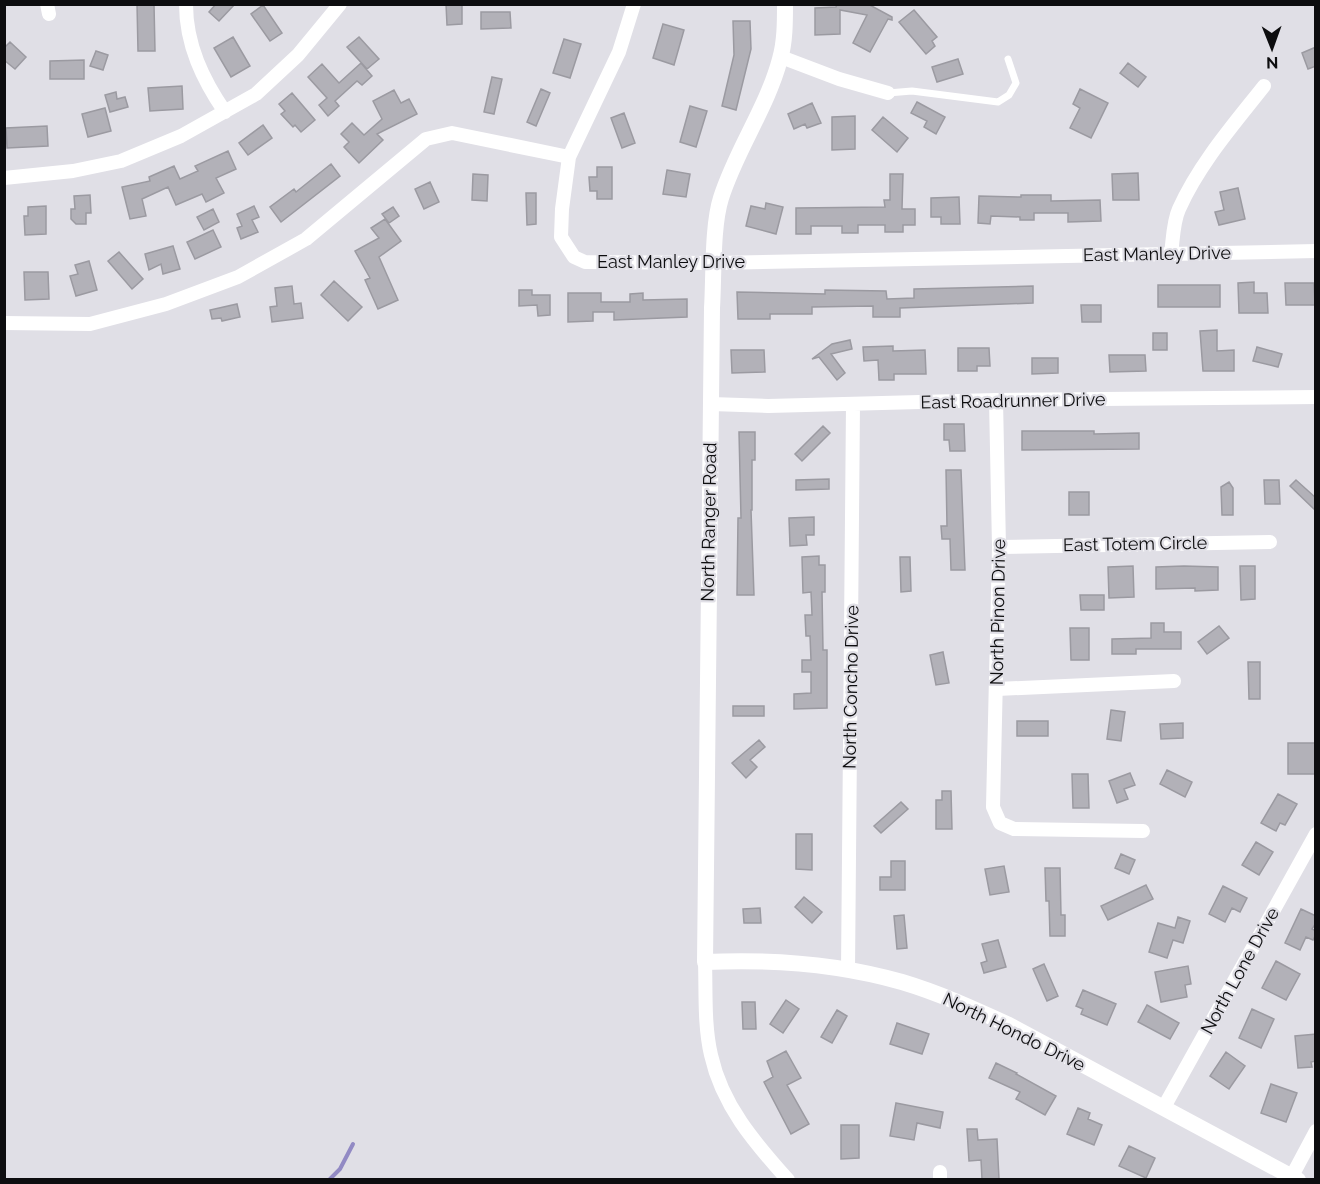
<svg xmlns="http://www.w3.org/2000/svg" width="1320" height="1184" viewBox="0 0 1320 1184" font-family="Raleway,sans-serif">
<rect width="100%" height="100%" fill="#e0dfe6"/>
<g fill="none" stroke-linecap="round" stroke-linejoin="round">
<path stroke="#928ac4" stroke-width="4" d="M329 1180 340 1169 353 1144"/>
</g>
<path fill="#b2b1b8" stroke="#9b9aa1" stroke-width="1.5" d="M137 4H154L155 51H138Z
M216 4H235L219 21 209 12Z
M446 4H462V24L447 25Z
M837 4H868L892 17V20L888 19 870 52 853 43 867 15 840 10V34L815 35V8L836 7Z
M263 5 282 33 270 41 251 14Z
M914 10 937 37 932 41 935 46 926 54 899 22Z
M481 12H510L511 28 481 29Z
M733 21H750L751 49 736 110 722 106 734 55Z
M663 24 684 30 674 65 653 58Z
M233 37 250 66 231 77 214 48Z
M359 37 379 59 367 69 347 47Z
M564 39 581 44 570 78 553 73Z
M10 42 26 57 15 69 4 60V48Z
M1316 47V66L1308 69 1302 53Z
M96 51 108 55 103 70 90 66Z
M958 59 963 74 937 82 932 67Z
M84 60V79H50V61Z
M361 63 372 76 362 85 357 81 335 101 339 106 328 116 319 105 327 98 308 77 322 64 339 83Z
M1128 63 1146 77 1138 87 1120 73Z
M492 77 502 79 494 114 484 112Z
M182 86 183 109 150 111 148 88Z
M541 89 550 93 536 126 527 122Z
M1080 89 1108 103 1091 138 1070 128 1080 108 1073 104Z
M394 90 401 103 409 99 417 114 377 134 383 140 359 163 344 147 349 142 341 134 352 123 364 135 382 119 373 101Z
M116 92 117 99 125 97 128 107 110 112 105 95Z
M292 93 315 120 301 132 295 125 293 127 281 114 285 111 279 104Z
M917 102 945 117 936 134 924 127 927 121 911 113Z
M812 103 821 123 807 128 805 124 794 129 788 114Z
M690 106 707 111 696 147 680 142Z
M105 108 111 131 88 137 82 114Z
M624 113 635 143 622 148 611 118Z
M855 116V149L832 150V117Z
M883 117 908 138 897 152 872 130Z
M263 125 272 138 248 155 239 143Z
M47 126 48 146 7 148 6 128Z
M228 151 236 169 216 178 224 193 206 202 202 194 176 205 168 187 142 199 146 216 130 219 122 187 150 181 149 177 174 166 180 179 198 171 195 166Z
M331 164 340 176 281 222 270 207 294 189 296 192Z
M597 167H612V199H597V191H590L589 177H597Z
M667 170 690 174 686 197 663 194Z
M1138 173 1139 200H1113L1112 174Z
M473 174 488 175 487 201 472 200Z
M890 174H903L902 209H915V225H903V232H885V225H858V233H842V226H811V234H796V208L885 207 884 200H890Z
M430 182 439 202 424 209 415 189Z
M1238 188 1245 219 1219 225 1215 212 1224 210 1220 192Z
M526 193H536V224L527 225Z
M90 195 91 213H86V224H76L71 219V209H75L74 196Z
M1021 195H1051V201L1100 200 1101 221 1068 222V213H1034V220H1020V217L991 216 990 224 978 223 979 196 1021 197Z
M959 197 960 224H941V217H931V198Z
M766 203 783 207 776 234 746 226 751 206 765 209Z
M46 206V234L25 235 24 216H28V207Z
M254 206 259 217 252 220 258 232 241 239 237 228 242 226 237 214Z
M393 207 399 216 389 223 382 214Z
M213 209 219 222 204 230 197 217Z
M385 219 401 241 379 257 398 300 378 309 365 280 370 278 355 251 379 238 371 228Z
M213 230 221 247 195 259 187 242Z
M173 246 180 269 163 274 161 264 149 270 145 254Z
M119 252 143 279 132 289 108 261Z
M89 261 97 290 76 296 70 276 78 274 75 265Z
M24 272H48L49 299 25 300Z
M334 281 362 307 348 321 321 295Z
M1254 282V293H1267L1268 313H1239L1238 283Z
M1285 283H1314L1315 305H1286Z
M1158 285H1220V307H1158Z
M292 286 294 304 301 303 303 318 272 322 270 307 277 306 275 288Z
M1033 286V303L900 308V317H873V306L812 307V314H770V319H738L737 292 825 294V290L886 291 887 299 914 298V289Z
M519 290H532V295H550V315L538 316 537 305 519 306Z
M568 293H601V302H630V294L643 293V300L687 299V317L614 320V312H593V321L568 322Z
M237 304 240 317 222 321 221 318 212 319 210 310Z
M1081 305H1101V322H1082Z
M1217 330V351L1234 350V371H1203L1200 331Z
M1153 333H1167V350H1153Z
M850 340 852 349 831 354 845 373 837 380 819 357 812 359 832 344Z
M893 346V351L925 350 926 374H894V380H879L878 360 864 361 863 347Z
M1257 347 1282 354 1278 367 1253 361Z
M958 348H989L990 366H977V371H958Z
M731 350H764L765 372 732 373Z
M1109 355H1145L1146 371 1110 372Z
M1032 358H1058V373L1032 374Z
M944 424H964L965 451H950L949 440H944Z
M823 426 830 433 802 461 795 454Z
M1022 431H1094V434L1139 433V449L1022 450Z
M739 432H755V460H752V510H751L754 595H737L738 518H741Z
M946 470H961L965 570H951L950 539H942L941 526H947Z
M829 479V489L796 490V480Z
M1264 480H1279L1280 504H1265Z
M1296 480 1316 498V511L1290 486Z
M1229 482 1233 488V515H1222L1221 487Z
M1069 492H1089V515H1069Z
M814 517V535H806L807 545 790 546 789 518Z
M819 556V565H825V592H822L823 650H827V708L794 709V694L811 693V672H802V660H811L810 636H806L805 615H812L811 592 803 593 802 557Z
M900 557H910L911 591 901 592Z
M1133 566 1134 597 1109 598 1108 567Z
M1184 566 1218 567V590L1195 591V588L1156 589V567Z
M1240 566H1255V599L1241 600Z
M1080 595H1104V610H1081Z
M1151 623H1164V632H1181V649H1136V654H1112V639L1151 638Z
M1219 626 1229 638 1207 654 1198 642Z
M1070 628H1089V660H1071Z
M943 652 949 683 936 685 930 655Z
M1248 662H1260V699H1249Z
M733 706H764V716H733Z
M1111 710 1125 712 1121 741 1107 739Z
M1017 721H1048V736H1017Z
M1183 723V738L1161 739 1160 724Z
M759 740 765 747 750 760 757 767 746 778 732 763Z
M1288 743H1315V774H1288Z
M1167 770 1192 782 1185 797 1160 784Z
M1130 773 1135 785 1124 789 1128 799 1117 803 1109 781Z
M1072 774H1088L1089 808H1073Z
M942 791H951L952 829H936V800H942Z
M1278 794 1297 804 1285 825 1280 823 1276 831 1261 823Z
M901 802 908 809 881 833 874 826Z
M796 834H812V870L796 869Z
M1256 842 1273 852 1259 875 1242 865Z
M1121 854 1135 860 1129 874 1115 868Z
M891 861H905V890H880V877H891Z
M1004 866 1009 892 990 895 985 869Z
M1045 868H1060L1061 915H1065V936H1050L1049 901H1046Z
M1146 885 1153 899 1108 920 1101 906Z
M1223 886 1247 898 1240 912 1232 908 1225 922 1209 914Z
M804 897 822 912 812 923 795 907Z
M760 908 761 923H744L743 909Z
M1301 909 1316 916V923L1312 929 1316 931V934L1313 940 1306 937 1300 950 1285 943Z
M904 915 907 948 897 949 894 916Z
M1178 917 1190 921 1183 943 1173 940 1167 958 1149 952 1158 923 1175 928Z
M998 940 1006 967 984 973 981 963 987 961 982 944Z
M1276 961 1300 974 1286 1000 1262 988Z
M1044 964 1058 996 1047 1001 1033 969Z
M1188 966 1191 984 1185 985 1187 997 1161 1002 1155 972Z
M1083 990 1116 1004 1107 1025 1081 1014 1083 1009 1076 1006Z
M786 1000 799 1009 783 1033 770 1024Z
M742 1002H755L756 1029H743Z
M1147 1005 1179 1023 1170 1039 1138 1022Z
M1252 1009 1274 1019 1261 1048 1239 1038Z
M837 1010 847 1016 832 1043 821 1037Z
M897 1023 929 1034 922 1054 890 1044Z
M1316 1034V1061L1311 1062 1312 1067 1298 1068 1295 1036Z
M786 1051 801 1078 787 1085 809 1124 791 1134 764 1082 773 1077 767 1061Z
M1226 1052 1245 1066 1229 1089 1210 1076Z
M996 1063 1017 1073 1016 1074 1056 1096 1045 1115 1016 1099 1020 1092 989 1078Z
M1271 1084 1297 1093 1286 1122 1261 1113Z
M896 1103 943 1112 940 1128 917 1123 914 1140 890 1136Z
M1078 1108 1090 1113 1088 1119 1102 1125 1094 1145 1067 1134Z
M841 1125H859V1158L841 1159Z
M967 1129H977L978 1140 997 1139 999 1179H982L981 1160 969 1161Z
M1129 1146 1155 1158 1146 1178 1119 1166Z"/>
<g fill="none" stroke-linecap="round" stroke-linejoin="round">
<path stroke="#fff" stroke-width="7" d="M888 93 912 91 998 102 1009 95 1016 83 1008 59"/>
<path stroke="#fff" stroke-width="14" d="M47 4 49 14
M186 4C186 45 203 80 225 112
M634 4 619 52 569 157 562 209 561 237 574 257 585 262 714 263 1316 251
M781 57 839 79 888 93
M4 178 73 171 121 161 181 136 256 94 298 55 340 4
M1171 254C1173 240 1173 222 1179 209 1199 164 1234 124 1264 86
M4 323 90 324 166 304 238 277 306 239 426 139 452 133 569 157
M996 400 999 547 993 807 1000 823 1014 829 1143 831
M711 404 768 406 996 400 1316 397
M999 547 1270 542
M997 689 1174 681
M705 962C706 992 704 1025 711 1055 722 1105 754 1142 788 1180
M848 970 853 404
M1164 1107 1316 834
M940 1172V1180
M1292 1176 1316 1131"/>
<path stroke="#fff" stroke-width="16" d="M785 4C785 22 785 42 780 59 767 108 736 150 721 198 712 226 714 277 712 308L705 962C770 959 839 964 902 982 939 993 974 1009 1009 1025L1298 1180"/>
</g>
<g text-anchor="middle" stroke-width="4.5" stroke-linejoin="round" paint-order="stroke">
<g font-size="18" fill="#0d0d0f" stroke="#e0dfe6">
<text transform="translate(1157 254) rotate(-1)" y="6">East Manley Drive</text>
<text x="671" y="268">East Manley Drive</text>
<text transform="translate(1013 401) rotate(-1)" y="6">East Roadrunner Drive</text>
<text transform="translate(709 522) rotate(-89)" y="6">North Ranger Road</text>
<text transform="translate(1135 544) rotate(-1)" y="6">East Totem Circle</text>
<text transform="translate(998 612) rotate(-89)" y="6">North Pinon Drive</text>
<text transform="translate(851 687) rotate(-89)" y="6">North Concho Drive</text>
<text transform="translate(1240 971) rotate(-61)" y="6">North Lone Drive</text>
<text transform="translate(1014 1032) rotate(26)" y="6">North Hondo Drive</text>
</g>
</g>
<rect width="1320" height="1184" fill="none" stroke="#0d0d0f" stroke-width="12"/>
<g transform="translate(1272 48) rotate(179)" stroke="#e0dfe6" stroke-width="4.5" paint-order="stroke">
<path d="M0-4.5L10 22L0 15L-10 22Z" fill="#0d0d0f"/>
<text y="-9" font-size="16" font-weight="bold" text-anchor="middle" fill="#0d0d0f">N</text>
</g>
</svg>
